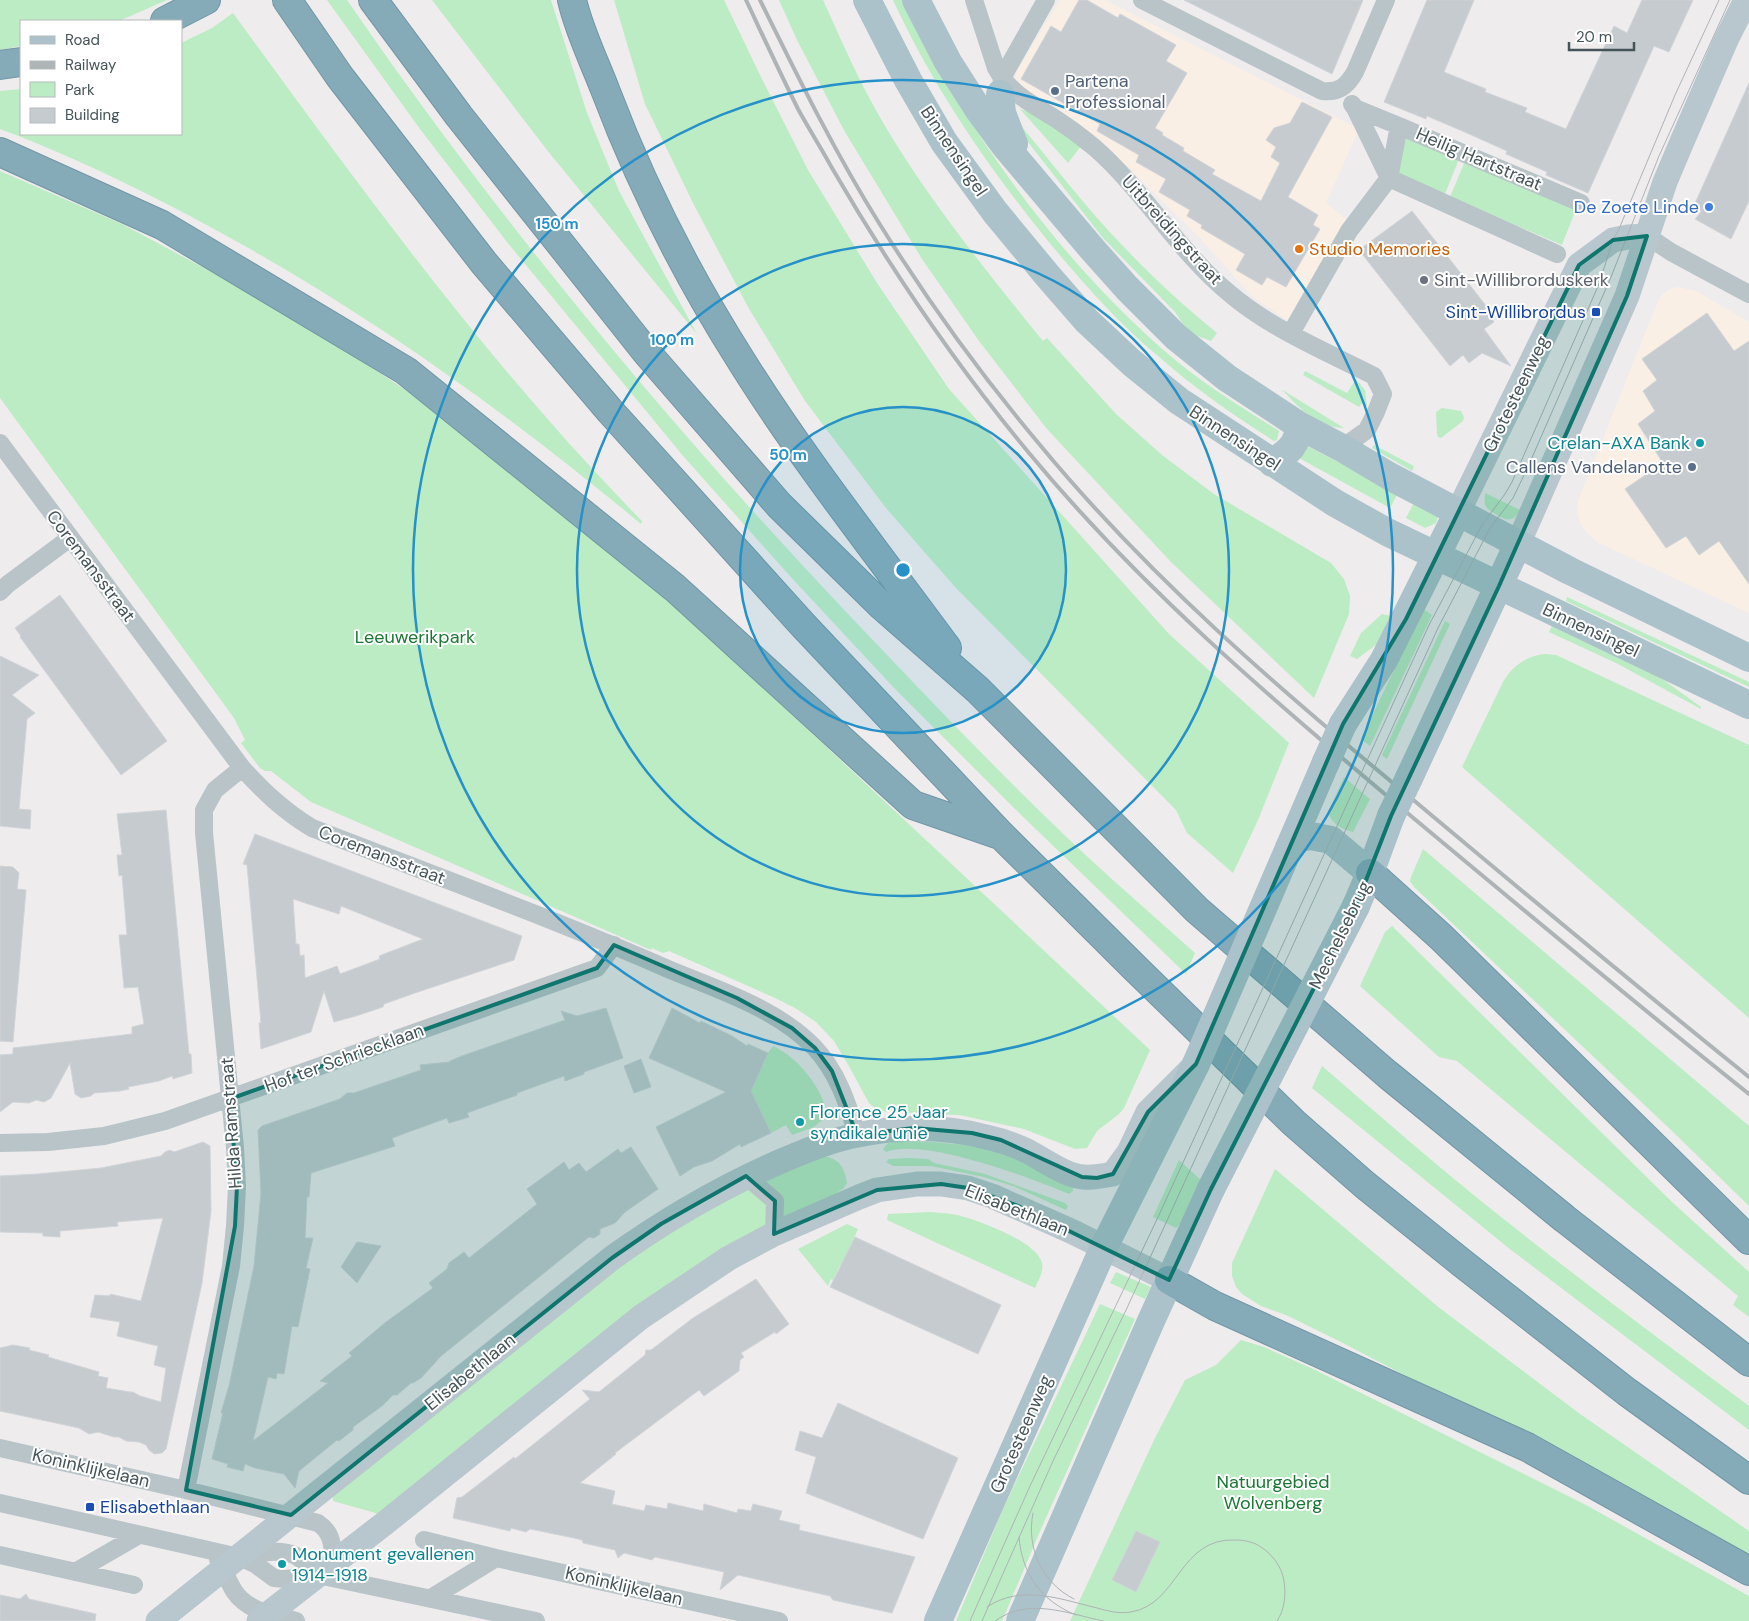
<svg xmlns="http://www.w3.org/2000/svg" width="1749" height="1621" viewBox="0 0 1749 1621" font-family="'DM Sans',sans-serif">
<rect width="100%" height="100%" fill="#efeced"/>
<path fill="#faefe4" d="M1060 0H1105L1359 129 1326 203 1355 226 1300 329 1253 297 1198 236 1098 138 1020 89 1014 82 1017 71Z
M1678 287 1696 291 1749 322V613L1597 542 1587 533 1581 524 1577 512 1578 501 1658 301 1663 294 1670 289Z"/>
<path fill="#bbecc3" d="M0 0H167L119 21H21V46L0 50Z
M327 0H347C496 217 665 420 846 612 933 703 1020 796 1114 881 1141 905 1168 929 1195 953L1186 974 1014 808 897 691 789 575 684 457 507 242 420 129Z
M432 0H551L587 113 619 191 697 334 547 150Z
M614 0H724L759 73 808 170 877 283 949 389 1169 634 1289 743 1258 820 1233 873 1187 833 1176 810 956 588 886 508 805 401 748 307 694 205 645 104Z
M779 0H823C842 42 861 86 885 126 931 203 987 272 1043 341L1047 338 1116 414 1162 455 1214 494 1331 563 1344 579 1350 596 1349 614 1314 698 1171 562 1047 429 979 341 922 259 845 132 797 40Z
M893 0H902C917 32 935 62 953 93 1010 188 1078 274 1161 348 1197 380 1238 405 1279 431L1277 440 1274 441C1233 415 1194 388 1158 356 1117 322 1082 282 1048 241 988 167 933 87 893 0Z
M233 13C360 187 490 367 642 521L641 524C501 407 351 301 190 216 129 184 65 153 0 129V91L21 89V134H181V43L212 28Z
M1020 109 1034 114 1081 146 1068 163Z
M1012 115C1049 159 1084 206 1124 247 1153 278 1184 306 1217 333L1211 341 1189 333 1175 312 1103 238 1024 137Z
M1407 136 1459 159 1445 194 1393 172Z
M1465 161 1576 209 1562 245 1450 197Z
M0 171 122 224 247 291 321 334 401 387 498 456 660 591 1150 1050 1124 1108 1119 1114 1097 1131 1087 1148 1075 1149 1024 1129 959 1115 887 1112 876 1109 869 1103 850 1068 834 1041 816 1022 795 1008 775 998 669 951 663 953 652 948 651 950 311 802 271 771H265L260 768 241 743 245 740 234 718 0 398Z
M1305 371 1347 393 1356 379 1365 390 1367 406 1362 403 1359 407 1303 375Z
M1281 389 1344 428C1315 427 1300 408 1281 389Z
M1442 408 1461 411 1464 417 1463 421 1441 438 1438 437 1437 434 1436 412Z
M1374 445 1414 466 1412 471 1372 448Z
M1307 446 1398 493 1390 508 1299 458 1306 451Z
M1485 493 1520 510C1513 524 1504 520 1494 513 1490 511 1487 509 1485 505 1484 501 1485 497 1485 493Z
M1416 499 1438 517 1436 523 1425 528 1406 518Z
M1567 597 1749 682V687L1566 601Z
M1423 609 1432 615 1370 746 1361 739Z
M1382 614 1391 616 1377 644 1357 659 1350 656 1361 633Z
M1445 621 1450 624 1387 759 1382 755Z
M1552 626 1661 678 1701 707V709L1616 663 1549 632Z
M1545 654 1556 655 1749 745V1018L1462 767 1503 682C1512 666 1526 656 1545 654Z
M1344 777 1370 799 1353 832C1341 829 1332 824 1328 812Z
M1423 849 1749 1126V1206L1671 1130 1414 887 1410 881 1411 877Z
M1392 926 1672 1202 1749 1272V1317L1733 1305 1738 1296 1457 1061 1439 1057 1360 986 1385 932Z
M773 1046C800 1059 821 1087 828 1115L814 1127 792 1135 786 1125 771 1133 751 1091 768 1053Z
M1322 1066C1380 1116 1437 1166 1496 1213 1579 1279 1664 1343 1749 1406V1430L1511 1250 1312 1088Z
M898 1141C925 1141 952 1143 979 1147 1011 1153 1045 1170 1074 1182L1073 1191 1069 1194C1031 1178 923 1137 886 1152L883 1149 888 1143Z
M821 1156C838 1157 845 1167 847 1183L844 1188 379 1514 333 1501V1495L620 1264 723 1199Z
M909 1158 928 1159 934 1163 985 1174 1065 1203 1068 1206 1066 1210 1013 1186 984 1177 931 1166H893L886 1162 889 1159Z
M1179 1160 1202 1181 1180 1224 1176 1228 1153 1217Z
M1275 1169 1437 1306 1580 1414 1749 1531V1563L1537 1444 1339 1341 1286 1315 1261 1306 1242 1294 1236 1287 1232 1276V1263Z
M930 1212C940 1213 951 1213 961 1216 980 1221 1037 1242 1042 1263 1044 1272 1038 1280 1035 1288L887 1220 888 1214Z
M847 1224 858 1229 842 1265H840L833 1280 831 1279 828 1286 798 1249Z
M1116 1272 1151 1287 1145 1299 1110 1283Z
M1100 1304 1135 1319 1041 1529 1002 1621H956L1003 1509Z
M1241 1340 1264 1347 1313 1369 1586 1505 1749 1596V1621H1070L1155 1438 1185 1380 1216 1365Z"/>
<path fill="#c6cbcf" stroke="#d0d4d8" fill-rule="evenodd" d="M1079 0H1087L1118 18 1120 14 1176 45 1166 61 1187 73 1155 128 1163 133 1162 135 1184 148 1183 151 1215 170 1212 174 1261 201 1280 163 1271 157 1276 147 1266 140 1274 128 1290 123 1302 102 1332 117 1288 197 1318 215 1313 225 1320 229 1286 287 1267 277 1262 285 1236 270 1245 254 1201 228 1202 225 1187 216 1190 210 1159 192 1166 179 1136 162 1139 155 1097 131 1100 124 1021 79 1051 26 1061 32Z
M1184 0H1363L1332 74Z
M1427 0H1474L1444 72 1486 89 1485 92 1527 108 1525 112 1566 129 1614 26 1627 33 1642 0H1693L1669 52 1654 46 1588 193 1546 175 1547 172 1506 154 1507 151 1467 133 1427 116 1426 119 1384 102Z
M1749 83V201L1731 239 1695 219 1702 211 1692 210Z
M1412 211 1487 307 1484 309 1494 322 1484 329 1511 366 1482 353 1469 363 1463 355 1450 366 1359 250Z
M1707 313 1734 351 1749 341V584L1719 541 1699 555 1686 536 1666 548 1625 489 1663 463 1638 424 1655 411 1643 391 1657 380 1642 359Z
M60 595 167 741 121 775 20 637 21 636 15 628Z
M0 656 39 675 12 695 35 713 27 719 19 809 31 810 30 829 0 826Z
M166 810 189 1054H191L192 1073 173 1079 172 1076 159 1081 128 1087 129 1089 120 1091 94 1093 91 1096 81 1098 75 1094 70 1063 51 1098 44 1102 36 1100 29 1103 13 1102 0 1112V1055L13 1054V1048L132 1034V1027L144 1024 138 987 124 988 119 935H127L122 875 119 876 117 855H122L117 814Z
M255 834 522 936 514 960 415 993 384 1004 383 1007 356 1016 334 1022 324 991 311 1032 261 1049 259 1023H261L247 865 243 864ZM293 899 339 914 341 906 423 939 379 956 380 959 340 974 337 966 305 978 304 955 300 956 299 944H296Z
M0 866 13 867 19 873 17 889 26 890 13 1042 0 1041Z
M606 1008 623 1058 584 1072V1074L565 1081 564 1076 517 1093V1095L467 1113 469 1117 449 1123 447 1118 392 1138 395 1146 311 1173 309 1197H307L305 1238H313L306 1268 310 1269 298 1327 292 1326 284 1374 277 1373 276 1379 268 1377 253 1441 328 1383 320 1381 352 1356 349 1353 386 1322 433 1288 429 1283 447 1269 449 1263 464 1252 469 1258 537 1204 527 1189 560 1165 564 1162 569 1170 579 1163 586 1172 618 1149 621 1153 631 1147 658 1189 625 1212 615 1223 600 1229V1234L594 1238 589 1237 580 1244 441 1356 421 1378 413 1383H411L397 1395H393L382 1406 353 1427V1430L339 1441 337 1440 299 1471 295 1488 284 1474 255 1468 245 1464 243 1471 227 1467 228 1464 212 1459 223 1413H221L229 1386 254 1266 261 1193 258 1130 262 1126 340 1099 347 1093H354L421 1070 420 1065 450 1062V1061L462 1056 565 1020 561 1011 577 1016Z
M672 1008 700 1023 701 1021 732 1036 747 1046 748 1044 768 1053 751 1091 771 1133 741 1147 740 1144 712 1161 694 1167 680 1176 656 1127 726 1092 649 1058Z
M641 1059 651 1087 634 1093 624 1066Z
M203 1142 210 1146 211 1211 202 1283 166 1449 162 1453 154 1454 149 1450 146 1445 139 1442 126 1441 119 1437H114L98 1432 89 1434 79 1428 0 1411V1348L13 1345 30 1348 29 1350 49 1355 48 1357 99 1372 98 1376 108 1378 106 1388 130 1392H133L140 1396 161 1402 166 1368 154 1365 158 1346 117 1336 120 1322 90 1317 95 1295 110 1296V1294L141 1301 163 1218 117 1222 118 1226 60 1231V1237L43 1236V1233L0 1232V1176L38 1174 101 1168 161 1156 165 1152 170 1150 174 1152Z
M855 1237 1001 1305 978 1354 830 1287Z
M357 1242 381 1246 357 1283 341 1267Z
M756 1279 789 1324 776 1334 775 1332 741 1353 744 1357 740 1360 739 1371 704 1396 699 1390 615 1453 616 1454 580 1483 615 1491 612 1504 644 1511 646 1505 667 1509 668 1503 703 1511 704 1504 737 1513 738 1509 751 1511 753 1504 782 1511 779 1520 800 1525 799 1530 915 1557 892 1613 833 1600 830 1596 738 1575 720 1590 724 1572 655 1557 652 1560 624 1553 618 1558 615 1550 583 1543 582 1540 574 1538 530 1529 526 1532 511 1528 510 1531 453 1518 457 1498 462 1497 514 1457 515 1459 590 1399 582 1390 599 1392 645 1355 646 1350H651L693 1318Z
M838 1403 958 1458 923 1539 806 1493 816 1457 795 1450 800 1431 822 1438Z
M1136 1531 1160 1542 1136 1592 1112 1580Z
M26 1594 29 1599 96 1614 95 1621H0V1595L20 1599Z"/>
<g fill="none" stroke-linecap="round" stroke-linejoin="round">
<defs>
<path id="highway" d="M287 0 340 77 484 263 610 411 803 625 1001 835 1136 969 1294 1123 1365 1185 1462 1263 1627 1392 1749 1480
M373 0 459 116 647 353 779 505 882 606 978 690 1197 910 1387 1074 1565 1219 1749 1362
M572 0C579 31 595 63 606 92 642 187 688 277 742 362 804 461 878 554 947 648
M165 21 206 0
M0 65 21 62
M0 152 162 225 406 371 675 588 913 805 997 834
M1370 873 1441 937 1749 1240
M1169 1280 1215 1306 1527 1447 1749 1571"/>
</defs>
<use href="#highway" stroke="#7196a5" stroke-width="30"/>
<path stroke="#b8c4c8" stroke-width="18" d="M974 0 996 68C1009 92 1030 103 1053 117 1067 126 1082 137 1095 148 1145 192 1178 251 1229 293 1271 329 1325 351 1374 376L1383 394 1376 412 1367 430 1342 448
M1142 0 1322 91C1339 93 1347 86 1355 72L1386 0
M1001 88 1002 78 1046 0
M1352 104 1355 108 1399 126
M1355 108 1389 178
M1389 178 1399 126 1581 203
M1647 236 1671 252 1749 294
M1291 333 1349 231 1389 178 1557 254
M0 443 242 768C264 792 284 811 312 828 431 874 551 918 668 969 718 990 776 1008 814 1047 837 1071 848 1104 857 1135
M0 592 8 584 70 538
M0 1143 48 1142 104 1136 165 1121 597 968 614 945
M746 1176 775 1201 774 1234
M0 1448 186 1490 318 1523C338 1537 328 1552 340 1569
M186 1490 231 1266 235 1226 237 1186 235 1148 204 833V810L215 790 242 768
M0 1503 239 1557 255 1564 274 1578 287 1579 318 1575 536 1621
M424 1540 496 1558 779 1621
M0 1555 134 1585
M240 1557C256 1554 278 1548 294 1555 303 1559 310 1569 318 1575
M218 1559C223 1569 228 1581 234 1591 248 1612 274 1615 296 1621
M75 1572 139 1535
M431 1598 496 1558"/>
<path stroke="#b8c7ce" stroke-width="25" d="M1458 512 1579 265 1613 240 1628 237 1647 236
M1518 544 1627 296 1665 182 1681 144 1726 40 1746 0
M158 1621 612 1258C665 1220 720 1188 779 1162 805 1151 831 1140 858 1135 900 1126 944 1126 986 1137 1000 1140 1015 1145 1029 1152 1046 1161 1064 1175 1083 1177 1094 1178 1103 1176 1113 1174L1129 1152 1148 1112 1189 1071
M259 1621 385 1523 641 1317 729 1258 774 1234 859 1197 877 1190 917 1184H941L968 1188 992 1196 1073 1232 1169 1280"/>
<path stroke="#acc2ca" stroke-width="28" d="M867 0 908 80 944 142 995 212 1047 275 1087 321 1132 363 1179 401 1335 503 1387 532 1749 705
M916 0 948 62 978 109 1005 146 1093 250 1127 288 1176 337 1227 378 1300 426 1342 448 1391 477 1570 571 1749 658
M1000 94 1002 113 1014 144
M1272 463C1289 451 1296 447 1300 426
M1343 724 1384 660 1458 512
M1409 778 1518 544
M1294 839 1311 836 1331 840 1370 873
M1289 848 1326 762
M1356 906 1370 873 1391 816
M938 1621 1104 1247 1196 1064
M1020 1621 1151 1321 1211 1189"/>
<use href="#highway" stroke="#85abb9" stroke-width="28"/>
<path stroke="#aeb3b6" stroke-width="1" d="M1033 1513C1026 1548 1042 1583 1074 1599
M1019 1537C1022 1574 1041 1601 1076 1615
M987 1607C1021 1584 1060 1599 1097 1608 1108 1611 1119 1614 1131 1612 1179 1604 1179 1537 1236 1540 1244 1540 1254 1542 1261 1547 1272 1554 1282 1567 1284 1581 1286 1595 1285 1609 1277 1621
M970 1621 1030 1486 1159 1215 1429 625 1482 525 1505 494 1512 482 1599 284 1613 240 1619 229 1675 95 1719 0
M982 1621 1053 1461 1127 1308 1438 628 1490 528 1513 498 1527 469 1611 277 1659 156 1730 0
M995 1621C1028 1597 1066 1613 1103 1621"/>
<path stroke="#aeb3b6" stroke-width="4" d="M746 0C763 36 780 73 798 109 809 129 821 148 832 168 890 268 955 364 1029 453 1139 586 1268 696 1399 806 1515 903 1631 1000 1749 1094
M760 0C797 75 834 151 879 223 927 300 981 375 1040 445 1149 577 1279 689 1411 798 1523 892 1635 985 1749 1077"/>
<path stroke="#acc2ca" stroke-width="28" d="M1326 762 1343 724
M1391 816 1409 778
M1196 1064 1289 848
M1211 1189 1356 906"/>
</g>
<path fill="#0f766e" fill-opacity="0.2" stroke="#0f766e" stroke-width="4" stroke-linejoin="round" d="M1647 236 1627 296 1499 586 1391 816 1356 906 1211 1189 1169 1280 1018 1206 968 1188 941 1184 877 1190 774 1234 775 1201 746 1176 661 1224 612 1258 291 1515 186 1490 235 1226 237 1186 230 1099 597 968 614 945 737 998 792 1028 815 1048 832 1071 857 1135 914 1128 972 1133 1001 1140 1082 1177 1097 1178 1113 1174 1148 1112 1196 1064 1343 724 1406 619 1579 265 1613 240Z"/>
<circle cx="903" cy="570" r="163" fill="#2591c8" fill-opacity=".12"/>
<g fill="none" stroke="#2591c8" stroke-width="2.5">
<circle cx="903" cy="570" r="163"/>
<circle cx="903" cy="570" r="326"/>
<circle cx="903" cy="570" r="490"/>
</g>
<g fill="#5c6f8a" stroke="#fff" stroke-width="2">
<circle cx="1055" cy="91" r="5"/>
<circle cx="1692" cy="467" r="5"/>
</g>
<circle fill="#3f7fe0" stroke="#fff" stroke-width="2" cx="1709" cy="207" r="5"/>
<circle fill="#e8710a" stroke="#fff" stroke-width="2" cx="1299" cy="249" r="5"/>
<circle fill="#6b7280" stroke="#fff" stroke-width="2" cx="1424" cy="280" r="5"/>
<g fill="#1a4fb4" stroke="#fff" stroke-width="2">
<rect x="1591" y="307" width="10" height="10" rx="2.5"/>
<rect x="85" y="1502" width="10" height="10" rx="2.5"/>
</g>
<g fill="#0f9aa8" stroke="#fff" stroke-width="2">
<circle cx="1700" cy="443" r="5"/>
<circle cx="800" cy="1122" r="5"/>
<circle cx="282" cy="1564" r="5"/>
</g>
<g text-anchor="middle" stroke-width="4" stroke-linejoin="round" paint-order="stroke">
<g font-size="18" fill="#4e5e75" stroke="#fff" text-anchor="start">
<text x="1065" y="87">Partena<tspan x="1065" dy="21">Professional</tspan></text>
<text x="1682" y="473" text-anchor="end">Callens Vandelanotte</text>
</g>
<g font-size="18" fill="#455458" stroke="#fff">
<text transform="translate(954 151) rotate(56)" y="6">Binnensingel</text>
<text transform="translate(1479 159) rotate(23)" y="6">Heilig Hartstraat</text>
<text transform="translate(1172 230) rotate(48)" y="6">Uitbreidingstraat</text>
<text transform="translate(1516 394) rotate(-64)" y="6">Grotesteenweg</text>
<text transform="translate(1235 438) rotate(33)" y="6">Binnensingel</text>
<text transform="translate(91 566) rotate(53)" y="6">Coremansstraat</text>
<text transform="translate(1591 630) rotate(25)" y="6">Binnensingel</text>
<text transform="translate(382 855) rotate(21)" y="6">Coremansstraat</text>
<text transform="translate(1340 935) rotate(-64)" y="6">Mechelsebrug</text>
<text transform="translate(344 1058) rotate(-20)" y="6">Hof ter Schriecklaan</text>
<text transform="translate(231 1123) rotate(-94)" y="6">Hilda Ramstraat</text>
<text transform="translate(1017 1210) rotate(22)" y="6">Elisabethlaan</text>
<text transform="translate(470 1372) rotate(-39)" y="6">Elisabethlaan</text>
<text transform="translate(1021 1434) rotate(-66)" y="6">Grotesteenweg</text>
<text transform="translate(91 1468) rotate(13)" y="6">Koninklijkelaan</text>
<text transform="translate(624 1586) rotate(13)" y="6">Koninklijkelaan</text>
</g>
<g font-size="18" fill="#366cbe" stroke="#fff" text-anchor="end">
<text x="1699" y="213">De Zoete Linde</text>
</g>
<g font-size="18" fill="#c56008" stroke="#fff" text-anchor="start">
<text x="1309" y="255">Studio Memories</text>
</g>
<g font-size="18" fill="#5b616d" stroke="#fff" text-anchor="start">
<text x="1434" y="286">Sint-Willibrorduskerk</text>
</g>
<g font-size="18" fill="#164399" stroke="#fff" text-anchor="end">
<text x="1586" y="318">Sint-Willibrordus</text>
<text x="100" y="1513" text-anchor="start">Elisabethlaan</text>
</g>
<g font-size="18" fill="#0d838f" stroke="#fff" text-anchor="start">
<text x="1690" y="449" text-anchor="end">Crelan-AXA Bank</text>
<text x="810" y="1118">Florence 25 Jaar<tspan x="810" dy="21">syndikale unie</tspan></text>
<text x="292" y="1560">Monument gevallenen<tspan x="292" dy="21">1914-1918</tspan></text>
</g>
<g font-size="18" fill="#1a7633" stroke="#fff">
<text x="415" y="643">Leeuwerikpark</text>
<text x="1273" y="1488">Natuurgebied<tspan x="1273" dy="21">Wolvenberg</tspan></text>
</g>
</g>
<circle cx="903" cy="570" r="8" fill="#2591c8" stroke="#fff" stroke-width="2.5"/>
<g font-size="15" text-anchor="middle" font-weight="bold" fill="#2591c8" stroke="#fff" stroke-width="4" stroke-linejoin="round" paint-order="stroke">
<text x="557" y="229">150 m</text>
<text x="672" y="345">100 m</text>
<text x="788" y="460">50 m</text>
</g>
<rect x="20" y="20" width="162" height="115" fill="#ffffff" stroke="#b5bbbc"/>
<rect x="30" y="36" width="25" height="8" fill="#acc2ca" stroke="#b5bbbc"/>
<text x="65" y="45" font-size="15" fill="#455458">Road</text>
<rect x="30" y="61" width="25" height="8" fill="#aeb3b6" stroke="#b5bbbc"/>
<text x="65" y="70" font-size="15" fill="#455458">Railway</text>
<rect x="30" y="82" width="25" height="15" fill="#bbecc3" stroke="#b5bbbc"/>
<text x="65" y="95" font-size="15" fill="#455458">Park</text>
<rect x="30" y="108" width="25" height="15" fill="#c6cbcf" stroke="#b5bbbc"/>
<text x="65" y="120" font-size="15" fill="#455458">Building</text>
<path d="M1569 42v8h65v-8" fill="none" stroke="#455458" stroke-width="2.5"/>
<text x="1576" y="42" font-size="15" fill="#455458" stroke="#ffffff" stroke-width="4" paint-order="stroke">20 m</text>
</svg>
